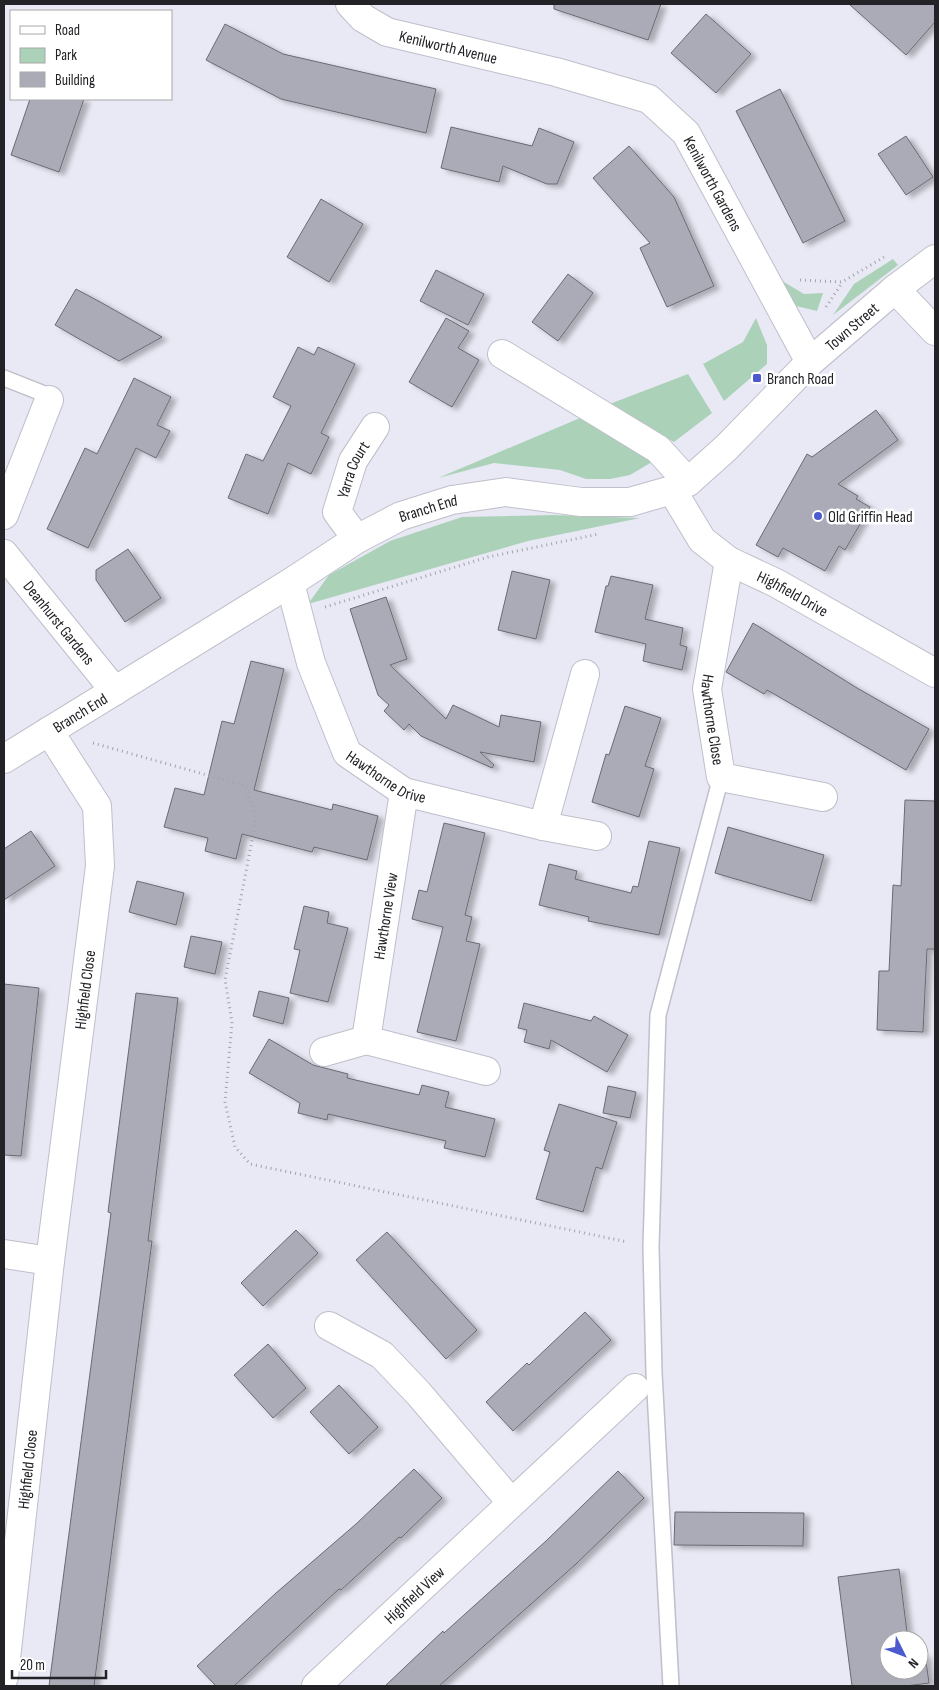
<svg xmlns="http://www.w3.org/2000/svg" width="939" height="1690" viewBox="0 0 939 1690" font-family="'Sofia Sans Condensed',sans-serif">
<defs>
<filter id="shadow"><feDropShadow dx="5.5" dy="3" stdDeviation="2.5" flood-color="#0004"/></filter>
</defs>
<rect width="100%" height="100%" fill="#e9e9f5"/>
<path fill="#abd2b8" d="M893 259 898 265 833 315 854 284Z
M774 276 804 294 823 293 817 311 796 306Z
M756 318 767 345V364L724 401 703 364 743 342Z
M688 374 712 413 674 442 607 405Z
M580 418 632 442 652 462 630 475 610 479H586L560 470 494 463 438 478Z
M555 515 640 518 528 541 308 604 329 575 390 541 462 517Z"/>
<path fill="#ababb7" stroke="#6a6a74" filter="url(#shadow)" d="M554 4H661L648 40 554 9Z
M849 4H935V22L906 55Z
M706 14 751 54 716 93 671 53Z
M225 24 283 54 436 89 426 133 281 99 206 60Z
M780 89 845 221 803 243 736 111Z
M30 99H84L59 172 11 155Z
M451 127 532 146 539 128 574 142 557 184H547L503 166 499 182 441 168Z
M906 136 933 177 906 195 878 154Z
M629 146 674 197 714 286 667 307 640 248 650 243 593 178Z
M321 199 363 224 329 282 287 257Z
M436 270 484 294 468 325 420 301Z
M568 274 593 293 558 341 532 322Z
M76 289 102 303 162 337 119 361 81 340 55 325Z
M446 318 469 331 458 348 479 360 452 407 409 382Z
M298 347 314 355 318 347 355 364 321 433 329 437 311 474 288 463 268 514 228 498 246 454 263 461 291 406 273 397Z
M134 378 171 397 157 425 170 431 156 458 136 448 88 548 47 529 85 448 97 454Z
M876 410 898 440 838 484 858 496 856 499 870 507 845 550 839 546 825 571 783 548 778 557 756 545 807 454 812 457Z
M128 549 161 598 125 622 96 580V570Z
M512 571 550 580 536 639 498 630Z
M611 576 653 585 645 619 683 628 680 645 687 647 682 670 643 661 646 644 595 632 606 586H608Z
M386 597 407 659 390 665 446 719 453 705 499 727 501 715 541 722 534 762 480 752 494 765 492 768 421 736 409 724 404 730 384 711 389 705 378 695 350 609Z
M753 623 857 688 929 729 906 770 767 690 764 694 726 672Z
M251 661 284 669 254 790 332 810 333 804 378 816 367 860 314 847 312 852 242 834 236 859 205 851 208 838 164 827 175 788 204 795 222 721 234 724Z
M625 706 661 718 645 766 654 769 639 817 592 802 606 754 609 755Z
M905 800 935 801V949H927L923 1032 877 1030 879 971H889L893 885 901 886Z
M444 823 485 833 465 915 472 917 466 941 480 944 456 1041 417 1032 443 927 412 919 419 890 427 892Z
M728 827 824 855 811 901 715 873Z
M31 831 55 866 4 900V849Z
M649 841 680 848 659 935 588 921 589 917 539 905 549 864 577 871 575 879 631 893 633 886 638 887Z
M137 881 184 893 176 925 129 912Z
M304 906 329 912 327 923 348 928 328 1002 290 993 300 950 294 949Z
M191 936 222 942 215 974 184 967Z
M4 984 39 988 21 1156 4 1155Z
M259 991 289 998 283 1024 253 1016Z
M136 993 178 998 148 1241H152L94 1686H49L111 1213 108 1212Z
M524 1003 591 1021 594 1016 628 1035 607 1072 551 1040 549 1049 524 1042 527 1030 518 1028Z
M269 1039 313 1065 348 1074 347 1078 419 1095 422 1085 449 1092 445 1107 495 1119 485 1157 444 1148 446 1141 328 1114 327 1120 298 1113 300 1103 249 1073Z
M608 1086 636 1092 630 1118 603 1113Z
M559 1104 617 1122 602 1169 596 1167 583 1212 536 1199 550 1152 544 1150Z
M296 1230 318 1253 263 1306 241 1283Z
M387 1232 477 1330 446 1359 356 1260Z
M585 1312 611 1340 513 1431 486 1402 527 1363 529 1365Z
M268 1344 306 1388 273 1418 234 1375Z
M339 1385 378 1427 349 1454 310 1412Z
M414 1469 442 1498 401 1538 399 1537 341 1590 339 1589 234 1686H216L197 1666 276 1593 356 1524Z
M618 1471 644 1498 576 1564 439 1686H385L443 1631 444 1633 546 1541Z
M675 1512 804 1513 803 1546 674 1545Z
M899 1569 908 1640H889V1670H919V1655L925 1654 929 1683 906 1686H852L838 1577Z"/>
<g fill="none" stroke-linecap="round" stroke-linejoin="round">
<defs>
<path id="lane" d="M4 378 47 395 49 400
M671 1686 654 1373 651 1247 658 1015 721 777"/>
<g id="street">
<path id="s1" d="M350 4 363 18 387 32 556 72 649 99 686 133 810 362"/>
<path d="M895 289 935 331"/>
<path d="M502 354 658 449 688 482"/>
<path id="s2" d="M672 490 702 540 729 561 776 583 935 673"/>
<path d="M4 515 49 400"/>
<path id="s3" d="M357 539 337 512 353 461 375 427"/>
<path id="s4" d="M4 554 115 691"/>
<path id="s5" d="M729 561 707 689 721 777 823 797"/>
<path id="s6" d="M290 583 311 663 347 753 404 792 543 826 597 836"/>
<path d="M404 792 366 1040 486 1071"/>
<path d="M543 826 585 674"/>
<path d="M324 1052 366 1040"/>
<path d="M4 1254 50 1261"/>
<path d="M329 1326 382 1355 419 1394 511 1502"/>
<path id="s7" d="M4 1677 50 1261 100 866 97 806 49 731"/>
<path id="s8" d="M316 1686 635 1388"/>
</g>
<g id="secondary">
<path id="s9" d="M4 759 290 583 357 539 401 516 452 500 506 492 581 502H630L672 490 688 482 726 448 810 362 895 289 935 259"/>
</g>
</defs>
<use href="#lane" stroke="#bebfca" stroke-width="18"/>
<use href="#street" stroke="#bebfca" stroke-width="30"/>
<use href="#secondary" stroke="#bebfca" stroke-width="30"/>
<path stroke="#a2a2ac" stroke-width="3" stroke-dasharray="1 4" stroke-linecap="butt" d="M800 280 842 282 884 257
M826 307 842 283
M325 607 488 557 599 534
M93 743 246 786 256 820 225 980 232 1022 225 1102 235 1147 250 1164 628 1242"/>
<use href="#lane" stroke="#fff" stroke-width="15"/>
<use href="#street" stroke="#fff" stroke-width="28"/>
<use href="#secondary" stroke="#fff" stroke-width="28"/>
</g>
<g fill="#4b5acf" stroke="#fff" stroke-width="2">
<rect x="752" y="373" width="10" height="10" rx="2.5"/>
<circle cx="818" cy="516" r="5"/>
</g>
<g text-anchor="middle" stroke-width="5" stroke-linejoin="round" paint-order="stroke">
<g font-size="16" fill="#222227" stroke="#fff">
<text dy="6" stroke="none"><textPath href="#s1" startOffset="110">Kenilworth Avenue</textPath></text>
<text dy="6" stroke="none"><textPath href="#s1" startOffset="425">Kenilworth Gardens</textPath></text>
<text dy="6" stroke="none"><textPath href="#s9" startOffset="986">Town Street</textPath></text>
<text dy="6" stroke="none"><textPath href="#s3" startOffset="79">Yarra Court</textPath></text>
<text dy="6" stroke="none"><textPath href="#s9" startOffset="494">Branch End</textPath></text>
<text dy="6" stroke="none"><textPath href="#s2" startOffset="164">Highfield Drive</textPath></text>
<text dy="6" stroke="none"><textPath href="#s4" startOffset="88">Deanhurst Gardens</textPath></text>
<text dy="6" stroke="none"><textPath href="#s9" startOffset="89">Branch End</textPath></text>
<text dy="6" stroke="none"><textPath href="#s5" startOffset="161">Hawthorne Close</textPath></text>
<text dy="6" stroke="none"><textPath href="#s6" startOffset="226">Hawthorne Drive</textPath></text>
<text transform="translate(385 916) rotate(-81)" y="6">Hawthorne View</text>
<text dy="6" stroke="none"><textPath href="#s7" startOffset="692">Highfield Close</textPath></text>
<text dy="6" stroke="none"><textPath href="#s7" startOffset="209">Highfield Close</textPath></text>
<text dy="6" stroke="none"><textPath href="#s8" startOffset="134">Highfield View</textPath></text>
</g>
<g font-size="16" fill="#222227" stroke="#fff" text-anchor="start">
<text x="767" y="384">Branch Road</text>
<text x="828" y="522">Old Griffin Head</text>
</g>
</g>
<rect width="939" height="1690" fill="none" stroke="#222227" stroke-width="10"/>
<rect x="10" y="10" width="162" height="90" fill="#ffffff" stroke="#a7a7a9"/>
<rect x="20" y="26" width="25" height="8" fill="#ffffff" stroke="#a7a7a9"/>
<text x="55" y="35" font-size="15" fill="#222227">Road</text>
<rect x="20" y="48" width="25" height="15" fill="#abd2b8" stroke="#a7a7a9"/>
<text x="55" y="60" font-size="15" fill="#222227">Park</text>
<rect x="20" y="72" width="25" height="15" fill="#ababb7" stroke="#a7a7a9"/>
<text x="55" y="85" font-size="15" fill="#222227">Building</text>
<g transform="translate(904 1655) rotate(132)"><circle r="24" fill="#ffffff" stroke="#a7a7a9"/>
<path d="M0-4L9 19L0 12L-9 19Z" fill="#4b5acf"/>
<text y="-8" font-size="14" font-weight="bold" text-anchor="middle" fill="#222227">N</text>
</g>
<path d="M12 1670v8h94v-8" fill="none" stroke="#222227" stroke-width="2.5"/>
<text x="20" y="1670" font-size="15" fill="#222227" stroke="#ffffff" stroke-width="4" paint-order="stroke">20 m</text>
</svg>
